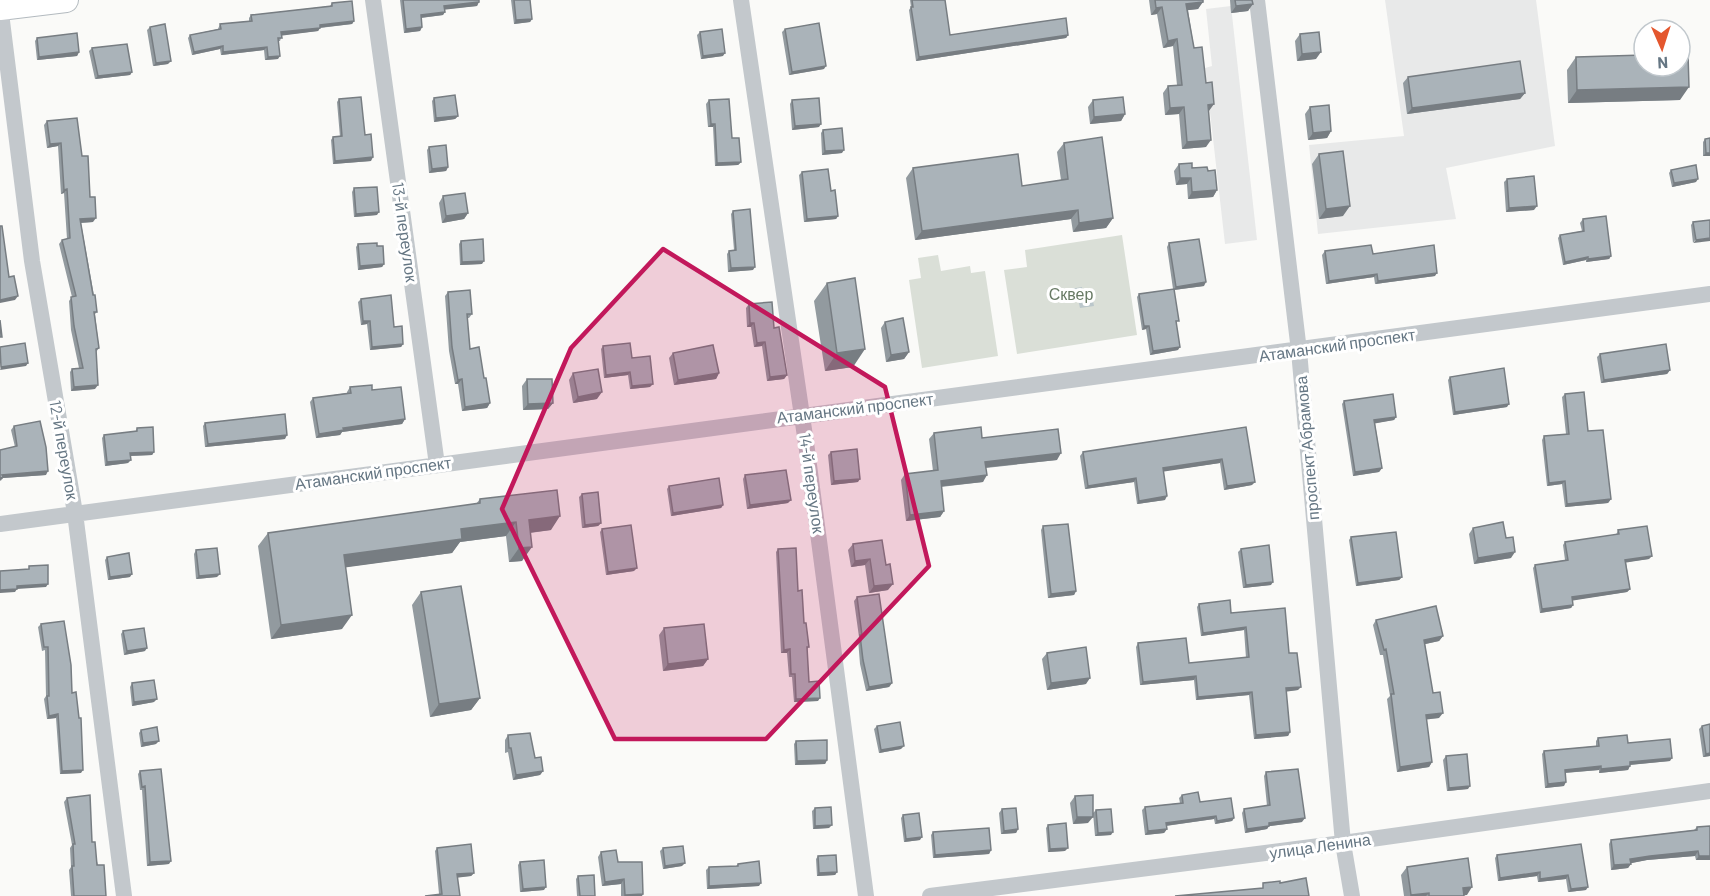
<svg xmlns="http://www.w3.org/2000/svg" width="1710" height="896" viewBox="0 0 1710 896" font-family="Barlow,sans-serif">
<rect width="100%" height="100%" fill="#fafaf8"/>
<path fill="#e8e9e9" d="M1385 0H1536L1555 146 1446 168 1456 219 1318 234 1309 145 1404 136Z
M1231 6 1257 240 1225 244 1205 68 1212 66 1206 9Z"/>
<path fill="#dadfd7" d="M1122 235 1137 335 1017 354 1004 270 1027 267 1025 250Z
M938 255 941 271 970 266 971 273 985 271 998 356 922 368 909 280 921 278 918 258Z"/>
<path fill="#bbc7cb" d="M1082 287 1084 297 1092 296 1094 306 1080 308 1078 299 1071 300 1070 289Z"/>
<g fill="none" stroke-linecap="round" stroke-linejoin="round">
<defs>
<path id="secondary" d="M0 8 66 0"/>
</defs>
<use href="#secondary" stroke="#b3babf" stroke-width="26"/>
<path stroke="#c3c8cc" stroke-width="16" d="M373 0 437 465
M741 0 807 450 866 896
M1257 0 1299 351 1343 843 1352 896
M0 5 32 261 75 513 124 896
M0 524 1710 294
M930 896 1343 843 1710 791"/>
<use href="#secondary" stroke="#fff" stroke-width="24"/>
</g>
<path fill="#929a9f" d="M400 0H479L477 6 445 9 443 15 421 18 422 27 420 31 404 33Z
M511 0H530L532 19 530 22 514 24Z
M910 0H945L950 35H1068L1066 38 916 61 909 10 911 7Z
M1149 0H1203L1198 9 1188 10 1194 48 1209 111 1206 147 1182 149 1179 114 1165 115 1163 93 1168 86 1177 85 1173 46 1163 48 1157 14 1151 15Z
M1230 0H1252L1248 11 1231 13Z
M332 3 354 21 352 24 320 28 318 31 282 35 280 41H278V59L265 60 264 50 221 55 220 49 192 55 188 38 190 35 218 29 220 24 249 21V18L251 15 330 6Z
M150 27 168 64 153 66 147 30Z
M785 29 824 69 789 75 782 32Z
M700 32 723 56 701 59 697 35Z
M1300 34 1316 59 1297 61 1295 41Z
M37 38 79 52 77 56 37 60 35 41Z
M92 48 132 72 130 75 95 79 89 51Z
M1576 57 1680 100 1568 103 1567 70Z
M1408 77 1525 93 1520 99 1407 114 1403 83Z
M434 98 458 116 455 119 434 122 432 101Z
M339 99 371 161 333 164 331 140 333 137H340L337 102Z
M709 100 741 162 738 165 715 166 713 127H708L706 104Z
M792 100 819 127 792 130 790 104Z
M1093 100 1125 114 1121 121 1090 124 1088 107Z
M1310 107 1331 131 1327 138 1308 140 1305 114Z
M47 121 82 156 90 197 93 222 81 223 97 312 95 314 99 348 96 352 95 389 71 391 70 372 72 369 79 368 71 330 69 301 72 297 59 244 62 240 67 239 64 193 61 194 58 146 47 148 44 125Z
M823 130 842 153 822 155 821 133Z
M1710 138V156H1703V142L1705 139Z
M1064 143 1113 218 1106 228 1073 232 1071 219 915 240 906 178 913 168 1022 186 1061 180 1057 152Z
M429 147 448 167 446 171 429 173 427 150Z
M1319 154 1343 216 1319 219 1312 164Z
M1179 164 1208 171 1217 190 1213 197 1188 199 1187 184 1176 185 1174 171Z
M1671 170 1696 182 1672 187 1669 173Z
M802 172 831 191 838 216 836 219 804 222 799 175Z
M1507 179 1534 210 1506 212 1504 182Z
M354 188 377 215 354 217 352 192Z
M443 196 468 213 464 219 442 223 439 203Z
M733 211 753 270 728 272 727 254 729 251 734 250 731 214Z
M1583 219 1611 256 1609 259 1586 262V260L1563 265 1558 238 1560 235 1582 231 1580 223Z
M1710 220 1693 243 1691 225 1693 222Z
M461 241 482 264 460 265 459 244Z
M1169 243 1204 286 1174 290 1178 350 1150 355 1146 329 1142 330 1137 297 1139 294 1173 289 1167 247Z
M358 244 377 246 384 264 382 267 358 270 356 247Z
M1325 251 1373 254 1435 276 1375 284 1374 277 1326 284 1322 255Z
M827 283 853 367 825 371 814 301Z
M448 292 472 314 469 318H467L470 349 484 378 490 403 487 408 462 411 458 384H455L449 351 445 296Z
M361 299 394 327 403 344 401 347 370 350 367 324 361 325 358 302Z
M749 304 774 328 787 375 784 379 767 381 762 346 754 347 751 327H747L746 308Z
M885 322 909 352 904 359 886 362 881 328Z
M603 346 632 358 650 387 630 389 628 375 604 378 601 349Z
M673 353 719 373 716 379 674 385 669 358Z
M1600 354 1670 370 1667 374 1601 383 1597 357Z
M573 373 597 399 573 403 569 380Z
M1450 377 1507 407 1453 415 1448 380Z
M527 379 553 403 548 409 523 410 522 386Z
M350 387 372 390 405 419 402 424 342 432 340 435 316 438 310 402 313 398 347 393V392Z
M1565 394 1588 431 1611 499 1608 503 1565 507 1562 484 1547 486 1542 440 1544 436 1566 434 1562 397Z
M1344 401 1396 417 1394 420 1375 423 1382 468 1379 472 1353 476 1342 404Z
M205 423 285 439 205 447 203 426Z
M14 426 46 475 3 478 1 481 15 447 11 430Z
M1246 427 1252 485 1224 490 1220 463 1163 471 1165 500 1137 504 1134 482 1085 489 1080 456 1083 452Z
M137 428 154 452 152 455 130 456 128 463 105 466 102 438 104 435 135 432Z
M934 433 982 438 1057 460 986 468 983 482 941 487 944 511 940 517 906 521 901 480 905 474 933 471 929 439Z
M831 452 858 482 831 485 828 455Z
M745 475 788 503 747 509 743 479Z
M669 486 723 505 721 508 671 516 667 489Z
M582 494 601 523 598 526 582 528 579 497Z
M480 499 551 530 530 533 522 561 509 562 506 536 460 542 452 553 345 567 342 629 271 639 258 546 268 533 476 504Z
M1043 526 1076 591 1074 595 1048 598 1041 530Z
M1473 528 1506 538 1511 558 1474 564 1469 534Z
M602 529 634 571 606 575 600 532Z
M1618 530 1649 559 1626 562 1630 589 1627 592 1572 600 1573 605 1571 608 1540 613 1533 568 1535 565 1565 560 1563 545 1565 542 1616 535Z
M1351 537 1402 577 1399 580 1356 586 1349 540Z
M853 544 886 565 888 590 869 593 865 565 851 567 848 550Z
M778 549 798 591 809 647 807 649 809 682 818 701 794 702 792 677H789L787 653H781L776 552Z
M1241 549 1271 585 1243 588 1238 552Z
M196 550 217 577 196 579 194 554Z
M107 557 130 577 108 580 105 560Z
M421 592 480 698 471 710 430 717 412 605Z
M857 597 892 683 889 687 866 691 860 664 858 639 859 637 854 601Z
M1199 604 1231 613 1289 653 1298 690 1286 691 1290 732 1288 736 1254 739 1249 695 1196 700 1194 680 1140 685 1136 647 1138 643 1189 663 1246 658 1244 630 1201 636 1197 607Z
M1376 620 1443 636 1439 641 1425 644 1433 693 1439 718 1426 719 1432 762 1429 767 1397 772 1387 699 1390 696 1383 655H1380L1373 625Z
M41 624 72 693 81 773 60 774 56 718 47 719 44 699 46 696 45 650 42 651 38 627Z
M664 628 708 659 703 666 663 671 659 635Z
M123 631 145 651 124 655 121 634Z
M1047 653 1086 684 1047 690 1042 659Z
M132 683 154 702 132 706 130 687Z
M877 726 901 749 879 753 874 729Z
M1702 726 1710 756 1703 757 1699 729Z
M141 730 156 744 141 747 139 733Z
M508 735 535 758 543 771 540 775 513 780 508 752 505 753V740Z
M1598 738 1628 743 1670 761 1630 765 1628 770 1599 773V770L1565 773 1564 786 1545 788 1542 754 1544 751 1596 746V741Z
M796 741 827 760 825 764 795 765 794 744Z
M1446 756 1468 789 1447 791 1443 760Z
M140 771 169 864 147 866 142 790H140L138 774Z
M1266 772 1302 822 1269 826 1267 829 1245 833 1242 813 1244 809 1267 806 1264 776Z
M1182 795 1200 802 1234 818 1232 821 1215 824 1214 819 1166 826 1167 829 1164 833 1145 835 1142 810 1145 807 1180 803 1179 798Z
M1075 796 1088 823 1073 824 1070 803Z
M67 798 92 842 106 896H71L69 870 71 867 70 848 72 845 64 802Z
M815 808 829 828 813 829 812 811Z
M1002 809 1018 829 1016 833 1001 834 999 813Z
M1096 810 1111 835 1095 836 1093 813Z
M903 815 920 840 904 842 901 818Z
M1048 825 1065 851 1048 852 1046 828Z
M1710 826V860H1696L1695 856 1647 860 1631 863 1628 868 1611 870 1609 844 1611 840 1694 830 1697 827Z
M933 832 991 850 989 854 933 858 931 835Z
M1581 844 1586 890 1568 892 1566 879 1538 882 1537 876 1498 881 1495 858 1497 855Z
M437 848 474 873 471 876 457 877 460 896 439 894 435 851Z
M663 848 682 866 663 869 660 851Z
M601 852 618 862 642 896H621V884L602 886 598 857Z
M818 856 837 872 835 875 817 876 816 859Z
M520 862 544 890 520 892 518 865Z
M738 864 759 886 707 889 706 870 709 867 736 866Z
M1407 867 1467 895H1464V896H1404L1401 875Z
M578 876 595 896H577L576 879Z"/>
<path fill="#777d82" d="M479 2 477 6 442 10 444 6Z
M1203 2 1198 9 1181 11 1186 4Z
M1253 4 1248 11 1231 13 1236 6Z
M1162 7 1157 14 1151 15 1156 8Z
M445 12 443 15 419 18 421 15Z
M532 19 530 22 514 24 516 20Z
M354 21 352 24 317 28 320 25Z
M422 27 420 31 404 33 406 29Z
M320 28 318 31 279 36 281 32Z
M1068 35 1066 38 916 61 919 57Z
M1177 39 1173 46 1163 48 1168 41Z
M223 46 220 49 192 55 194 52Z
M267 47 264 50 221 55 223 52Z
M79 52 77 56 37 60 39 57Z
M1321 52 1316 59 1297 61 1302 54Z
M725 53 723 56 701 59 703 56Z
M280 56 278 59 265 60 268 57Z
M171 61 168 64 153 66 156 63Z
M826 66 824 69 789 75 792 72Z
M132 72 130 75 95 79 98 76Z
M1689 87 1680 100 1568 103 1577 90Z
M1525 93 1520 99 1407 114 1412 108Z
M1214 104 1209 111 1208 105Z
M1184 107 1179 114 1165 115 1170 108Z
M1125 114 1121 121 1090 124 1094 117Z
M458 116 455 119 434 122 436 118Z
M711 124H715L713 127H708Z
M821 124 819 127 792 130 795 126Z
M1331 131 1327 138 1308 140 1313 133Z
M1211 140 1206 147 1182 149 1187 142Z
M61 143 58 146 47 148 50 144Z
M844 150 842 153 822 155 825 151Z
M1706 153H1710V156H1703Z
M373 157 371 161 333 164 335 161Z
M741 162 738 165 715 166 717 163Z
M448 167 446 171 429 173 432 169Z
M1180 178H1191L1187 184 1176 185Z
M1698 179 1696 182 1672 187 1674 183Z
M67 189 64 193 61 194 64 190Z
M1217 190 1213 197 1188 199 1192 192Z
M1350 206 1343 216 1319 219 1326 209Z
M1537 206 1534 210 1506 212 1509 208Z
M1078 210 1071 219 915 240 922 231Z
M379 212 377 215 354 217 356 214Z
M468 213 464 219 442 223 446 216Z
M838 216 836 219 804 222 807 219Z
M96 218 93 222 77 223 80 219Z
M1113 218 1106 228 1073 232 1079 223Z
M1710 238V241L1693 243 1696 240Z
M1611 256 1609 259 1586 262 1588 259Z
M1588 257 1586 260 1563 265 1565 262Z
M484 261 482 264 460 265 462 262Z
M384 264 382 267 358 270 360 266Z
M755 267 753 270 728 272 731 268Z
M1437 273 1435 276 1375 284 1378 281Z
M1377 274 1374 277 1326 284 1329 281Z
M1206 282 1204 286 1173 290 1176 287Z
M18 296 15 300 0 303V300Z
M363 321H370L367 324 361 325Z
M750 323H754L751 327H747Z
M1144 326H1149L1146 329 1142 330Z
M765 342 762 346 754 347 757 343Z
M403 344 401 347 370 350 372 347Z
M1180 347 1178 350 1150 355 1153 351Z
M865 349 853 367 825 371 837 353Z
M909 352 904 359 886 362 891 355Z
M28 363 26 366 0 370 1 367Z
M1670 370 1667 374 1601 383 1604 380Z
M630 372 628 375 604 378 606 375Z
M719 373 716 379 674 385 678 380Z
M787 375 784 379 767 381 770 377Z
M462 379 458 384H455L458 380Z
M653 384 650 387 630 389 632 386Z
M98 385 95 389 71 391 74 387Z
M602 392 597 399 573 403 578 397Z
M490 403 487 408 462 411 465 407Z
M553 403 548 409 523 410 528 404Z
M1509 404 1507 407 1453 415 1455 412Z
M1396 417 1394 420 1372 424 1374 420Z
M405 419 402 424 342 432 340 435 316 438 319 434 343 428Z
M287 435 285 439 205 447 208 444Z
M154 452 152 455 128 456 130 453Z
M1061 453 1057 460 981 468 985 462Z
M1222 459 1220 463 1161 472 1163 468Z
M131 460 128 463 105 466 107 462Z
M1382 468 1379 472 1353 476 1355 472Z
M48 471 46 475 3 478 0 481V478L2 475Z
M987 475 983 482 936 487 941 481Z
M1136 478 1134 482 1085 489 1088 486Z
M860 479 858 482 831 485 834 481Z
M1565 481 1562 484 1547 486 1549 483Z
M1255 482 1252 485 1224 490 1227 486Z
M1167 496 1165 500 1137 504 1139 501Z
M1611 499 1608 503 1565 507 1567 504Z
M791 500 788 503 747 509 750 505Z
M723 505 721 508 671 516 673 513Z
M944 511 940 517 906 521 910 515Z
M560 516 551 530 519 534 529 520Z
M516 522 506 536 460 542 452 553 334 569 344 555 461 529Z
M601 523 598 526 582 528 585 525Z
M532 547 522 561 509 562 519 548Z
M1515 552 1511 558 1474 564 1478 558Z
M1652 556 1649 559 1623 563 1625 560Z
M870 559 865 565 851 567 855 561Z
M637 568 634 571 606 575 608 572Z
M132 574 130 577 108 580 110 577Z
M220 574 217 577 196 579 199 576Z
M1402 577 1399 580 1356 586 1358 583Z
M1273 582 1271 585 1243 588 1246 585Z
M48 584 46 587 17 589 15 592 0 593V590L17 586Z
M893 584 888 590 869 593 874 586Z
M1630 589 1627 592 1570 601 1572 597Z
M1076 591 1074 595 1048 598 1051 594Z
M1573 605 1571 608 1540 613 1542 609Z
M352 615 342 629 271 639 281 625Z
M1246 627 1244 630 1201 636 1203 633Z
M1443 636 1439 641 1421 645 1424 640Z
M147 648 145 651 124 655 127 651Z
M790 649 787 653H781L784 650Z
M708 659 703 666 663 671 668 664Z
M1196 676 1194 680 1140 685 1143 682Z
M1090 678 1086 684 1047 690 1051 683Z
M892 683 889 687 866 691 869 687Z
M1301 687 1298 690 1284 692 1286 688Z
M1252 692 1249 695 1196 700 1198 697Z
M480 698 471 710 430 717 439 704Z
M820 698 818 701 794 702 796 699Z
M157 699 154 702 132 706 134 702Z
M1443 713 1439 718 1422 720 1426 715Z
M58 714 56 718 47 719 49 716Z
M1290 732 1288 736 1254 739 1256 735Z
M159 741 156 744 141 747 143 743Z
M904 746 901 749 879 753 881 750Z
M1710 753V756L1703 757 1706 754Z
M1672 758 1670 761 1628 765 1630 762Z
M827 760 825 764 795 765 797 761Z
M1432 762 1429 767 1397 772 1400 767Z
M1601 766 1599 770 1562 773 1565 770Z
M1630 766 1628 770 1599 773 1601 769Z
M83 770 81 773 60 774 62 771Z
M543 771 540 775 513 780 516 775Z
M1566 782 1564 786 1545 788 1548 784Z
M1470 786 1468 789 1447 791 1449 788Z
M1216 816 1214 819 1164 826 1166 823Z
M1077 817H1093L1088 823 1073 824Z
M1234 818 1232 821 1215 824 1217 821Z
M1305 818 1302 822 1269 826 1267 829 1245 833 1247 829 1269 823Z
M832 825 829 828 813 829 815 826Z
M1018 829 1016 833 1001 834 1004 831Z
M1167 829 1164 833 1145 835 1148 831Z
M1113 832 1111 835 1095 836 1098 833Z
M922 837 920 840 904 842 906 839Z
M1068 848 1065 851 1048 852 1050 849Z
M991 850 989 854 933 858 935 855Z
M1698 851 1695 856 1647 860 1627 864 1630 859 1650 856Z
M1699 856H1710V860H1696Z
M171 861 169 864 147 866 150 862Z
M685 863 682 866 663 869 665 866Z
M1631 864 1628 868 1611 870 1614 865Z
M837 872 835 875 817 876 819 873Z
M1540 872 1537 876 1498 881 1500 878Z
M474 873 471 876 455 878 457 874Z
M1568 875 1566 879 1538 882 1540 879Z
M624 879 621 884 602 886 605 882Z
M761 883 759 886 707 889 709 886Z
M546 887 544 890 520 892 523 889Z
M1472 887 1467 895 1458 896 1463 888Z
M1588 887 1586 890 1568 892 1571 889Z
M1429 893 1426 896H1410L1411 895Z
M643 894 642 896H624L625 895Z"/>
<path fill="#aab3b9" stroke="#777d82" stroke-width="1.5" d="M403 0H479V2L444 6 445 12 421 15 422 27 406 29Z
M514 0H530L532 19 516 20Z
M912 0H945L950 35 1066 18 1068 35 919 57 911 7H913Z
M1155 0H1203V2L1186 4 1194 48 1202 47 1206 83 1212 82 1214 104 1208 105 1211 140 1187 142 1184 107 1170 108 1168 86 1182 85 1177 39 1168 41 1162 7 1156 8Z
M1235 0H1252L1253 4 1236 6Z
M352 1 354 21 320 25V28L281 32 282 38H278L280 56 268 57 267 47 223 52V46L194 52 190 35 221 29 220 24 252 21 251 15 332 6V3Z
M819 23 826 66 792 72 785 29Z
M165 24 171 61 156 63 150 27Z
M722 29 725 53 703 56 700 32Z
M1319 32 1321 52 1302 54 1300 34Z
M77 33 79 52 39 57 37 38Z
M127 44 132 72 98 76 92 48Z
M1680 54H1688L1689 87 1577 90 1576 57 1644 55V66H1680Z
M1520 61 1525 93 1412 108 1408 77Z
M455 95 458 116 436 118 434 98Z
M361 97 365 135 371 134 373 157 335 161 333 137 342 136 339 99Z
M1123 97 1125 114 1094 117 1093 100Z
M819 98 821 124 795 126 792 100Z
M729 99 732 138H739L741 162 717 163 715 124H711L709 100Z
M1329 105 1331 131 1313 133 1310 107Z
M77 118 82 156H88L90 197H95L96 218 80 219 93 295H95L97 312H94L99 348 96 349 98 385 74 387 72 369 83 368 74 326 71 297 76 296 62 240 70 238 67 189 64 190 61 143 50 144 47 121Z
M842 128 844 150 825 151 823 130Z
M1102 137 1113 218 1079 223 1078 210 922 231 913 168 1018 154 1022 186 1068 179 1064 143Z
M1710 138V153H1706L1705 139Z
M446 145 448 167 432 169 429 147Z
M1343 151 1350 206 1326 209 1319 154Z
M1192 163V168L1207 167 1208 171 1215 170 1217 190 1192 192 1191 178H1180L1179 164Z
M1696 165 1698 179 1674 183 1671 170Z
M828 169 831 191 835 190 838 216 807 219 802 172Z
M1534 176 1537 206 1509 208 1507 179Z
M377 187 379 212 356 214 354 188Z
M465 193 468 213 446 216 443 196Z
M750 209 755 267 731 268 729 251 736 250 733 211Z
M1606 216 1611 256 1588 259V257L1565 262 1560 235 1584 231 1583 219Z
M1710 220V238L1696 240 1693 222Z
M0 226H2L9 277 14 276 18 296 0 300Z
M483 239 484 261 462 262 461 241Z
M1199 239 1206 282 1176 287 1169 243Z
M377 243V246H383L384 264 360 266 358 244Z
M1371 245 1373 254 1434 245 1437 273 1378 281 1377 274 1329 281 1325 251Z
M855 278 865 349 837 353 827 283Z
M1174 289 1179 321H1176L1180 347 1153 351 1149 326H1144L1139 294Z
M470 290 472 314H467L470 349 479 347 484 378H486L490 403 465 407 462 379 458 380 452 347 448 292Z
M391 295 394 327 402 326 403 344 372 347 370 321H363L361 299Z
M772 302 774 328 779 327 787 375 770 377 765 342 757 343 754 323H750L749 304Z
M903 318 909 352 891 355 885 322Z
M0 320 2 337H0Z
M25 343 28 363 1 367 0 347Z
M630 343 632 358 650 356 653 384 632 386 630 372 606 375 603 346Z
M1666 344 1670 370 1604 380 1600 354Z
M713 345 719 373 678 380 673 353Z
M1504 368 1509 404 1455 412 1450 377Z
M598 369 602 392 578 397 573 373Z
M527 379H552L553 403 528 404Z
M372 385V390L401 387 405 419 343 428 344 430 319 434 313 398 351 393 350 387Z
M1584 392 1588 431 1603 430 1611 499 1567 504 1565 481 1549 483 1544 436 1569 434 1565 394Z
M1393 394 1396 417 1374 420 1382 468 1355 472 1344 401Z
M285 414 287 435 208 444 205 423Z
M40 421 46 447 48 471 2 475 3 477 0 478V450L17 446 14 426Z
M153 427 154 452 130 453 131 460 107 462 104 435 137 431V428Z
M981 427 982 438 1058 429 1061 453 985 462 987 475 941 481 944 511 910 515 905 474 938 470 934 433Z
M1246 427 1255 482 1227 486 1222 459 1163 468 1167 496 1139 501 1136 478 1088 486 1083 452Z
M857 449 860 479 834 481 831 452Z
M786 470 791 500 750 505 745 475Z
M719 478 723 505 673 513 669 486Z
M557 490 560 516 529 520 532 547 519 548 516 522 461 529 462 539 344 555 352 615 281 625 268 533 480 503V499Z
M598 492 601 523 585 525 582 494Z
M1503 522 1506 538 1513 537 1515 552 1478 558 1473 528Z
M1068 524 1076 591 1051 594 1043 526Z
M631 525 637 568 608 572 602 529Z
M1647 526 1652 556 1625 560 1630 589 1572 597 1573 605 1542 609 1535 565 1568 560 1565 542 1619 534 1618 530Z
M1396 532 1402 577 1358 583 1351 537Z
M882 540 886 565 890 564 893 584 874 586 870 559 855 561 853 544Z
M1269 545 1273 582 1246 585 1241 549Z
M217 548 220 574 199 576 196 550Z
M796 548 798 591 802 590 804 623H806L809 647H807L809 682 819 681 820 698 796 699 795 674H791L790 649 784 650 778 549Z
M129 553 132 574 110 577 107 557Z
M48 565V584L17 586V589L0 590V571L29 569V566Z
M461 586 480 698 439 704 421 592Z
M879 594 892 683 869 687 863 660 860 635H862L857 597Z
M1230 600 1231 613 1285 608 1289 653H1297L1301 687 1286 688 1290 732 1256 735 1252 692 1198 697 1196 676 1143 682 1138 643 1186 638 1189 663 1249 657 1246 627 1203 633 1199 604Z
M1436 606 1443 636 1424 640 1433 693 1440 692 1443 713 1426 715 1432 762 1400 767 1391 694H1394L1386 649 1384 650 1376 620Z
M64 621 71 665 72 693 76 692 79 718H81L83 770 62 771 58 714 49 716 47 696H49L48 647H44L41 624Z
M704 624 708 659 668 664 664 628Z
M144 628 147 648 127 651 123 631Z
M1086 647 1090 678 1051 683 1047 653Z
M154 680 157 699 134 702 132 683Z
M900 722 904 746 881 750 877 726Z
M1710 724V753L1706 754 1702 726Z
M157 727 159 741 143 743 141 730Z
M530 733 535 758 541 757 543 771 516 775 511 748H509L508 735Z
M1627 735 1628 743 1670 739 1672 758 1630 762V766L1601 769V766L1565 770 1566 782 1548 784 1544 751 1599 746 1598 738Z
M827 740V760L797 761 796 741Z
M1467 754 1470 786 1449 788 1446 756Z
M161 769 171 861 150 862 145 786 142 787 140 771Z
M1298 769 1305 818 1269 823V826L1247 829 1244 809 1270 805 1266 772Z
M1198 792 1200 802 1231 798 1234 818 1217 821 1216 816 1166 823 1167 829 1148 831 1145 807 1183 803 1182 795Z
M90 795 92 842H95L97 865H104L106 896H74L72 866H74L73 844H75L67 798Z
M1093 795V817H1077L1075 796Z
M831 807 832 825 815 826V808Z
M1016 808 1018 829 1004 831 1002 809Z
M1111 809 1113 832 1098 833 1096 810Z
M919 813 922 837 906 839 903 815Z
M1066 823 1068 848 1050 849 1048 825Z
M1710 826V856H1699L1698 851 1650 856 1630 859 1631 864 1614 865 1611 840 1697 830V827Z
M989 828 991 850 935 855 933 832Z
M471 844 474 873 457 874 460 896H425L442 894 437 848Z
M1581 844 1588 887 1571 889 1568 875 1540 879V872L1500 878 1497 855Z
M683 846 685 863 665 866 663 848Z
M616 850 618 862H642L643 894 625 895 624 879 605 882 601 852Z
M836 855 837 872 819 873 818 856Z
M1468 858 1472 887 1463 888 1464 896H1429V893L1411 895 1407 867Z
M544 860 546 887 523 889 520 862Z
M759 861 761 883 709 886V867L738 866V864Z
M594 875 595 896H580L578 876Z
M1306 878 1309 896H1175L1263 888V883L1280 881V883Z"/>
<path fill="#c2185b" fill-opacity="0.2" stroke="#c2185b" stroke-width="4.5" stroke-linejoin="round" d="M663 249 885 387 929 566 766 739H615L502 509 571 348Z"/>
<g text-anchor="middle" stroke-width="6" stroke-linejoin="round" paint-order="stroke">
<g font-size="16" fill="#657683" stroke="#fff">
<text transform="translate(405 232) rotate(82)" y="6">13-й переулок</text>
<text transform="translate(1337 345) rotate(-8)" y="6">Атаманский проспект</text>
<text transform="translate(855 408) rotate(-7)" y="6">Атаманский проспект</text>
<text transform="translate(1307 448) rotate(-95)" y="6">проспект Абрамова</text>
<text transform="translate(64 450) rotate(80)" y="6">12-й переулок</text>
<text transform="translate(373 473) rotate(-8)" y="6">Атаманский проспект</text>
<text transform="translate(812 483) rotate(82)" y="6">14-й переулок</text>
<text transform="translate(1320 846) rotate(-8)" y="6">улица Ленина</text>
</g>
<g font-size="16" fill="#687a64" stroke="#fff">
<text x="1071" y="300">Сквер</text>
</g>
</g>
<g transform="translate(1662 48) rotate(177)"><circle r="28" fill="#ffffff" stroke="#c1c8cd" stroke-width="1.5"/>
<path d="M0-4.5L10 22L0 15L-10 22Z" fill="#e4572e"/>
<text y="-9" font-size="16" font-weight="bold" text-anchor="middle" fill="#657683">N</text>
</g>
</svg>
